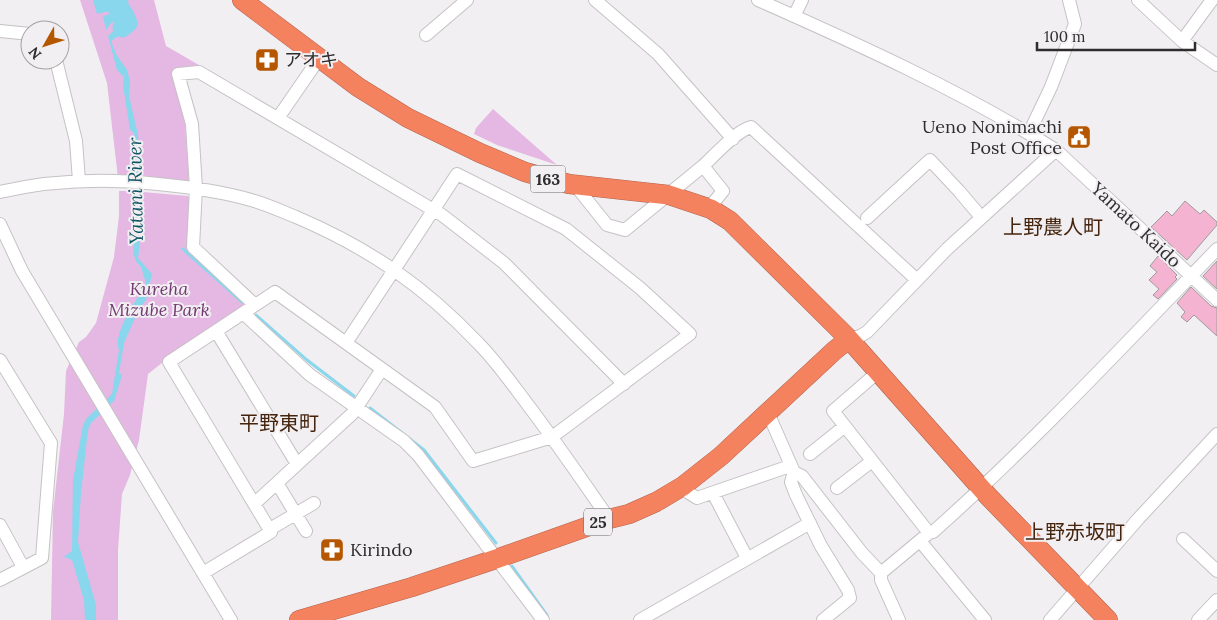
<svg xmlns="http://www.w3.org/2000/svg" width="1217" height="620" viewBox="0 0 1217 620" font-family="Lora,'Noto Sans JP',serif">
<rect width="100%" height="100%" fill="#f2eff2"/>
<path fill="#e5b7e3" d="M80 0H154L166 46 199 65 173 69 185 122 189 182 118 178 107 83Z
M493 109 557 165 497 145 474 134 476 128Z
M119 191H132L188 196 190 200 187 249 245 303 244 307 163 362 148 374 139 440 130 475 122 494 118 550V620H51L53 512 64 414 66 371 79 342 86 337 96 323 114 257 119 216Z"/>
<path fill="#88d7ec" d="M93 0H128L129 6 97 14Z
M127 10 131 25 127 30 111 41 116 54 127 70 130 81 129 96 138 135 139 149 136 153C138 162 138 172 139 181 140 206 142 233 138 258L152 274 146 300 139 309 124 343 119 373 122 375 114 401 91 423 88 430 81 493 78 542 96 605V620H85L84 600 72 560 64 557 72 551 73 480 83 425 87 418 112 394 119 350C112 333 138 299 146 283L141 267 137 263 133 253 136 223 133 151 136 146 134 133 130 130 123 85 124 77 117 70 108 36 123 22 122 19 111 23 106 30 103 16Z"/>
<g fill="none" stroke-linecap="round" stroke-linejoin="round">
<path stroke="#88d7ec" stroke-width="3" d="M183 249 242 302
M256 315 307 360 354 396
M370 408 424 450 496 543
M512 566 547 615"/>
<path stroke="#88d7ec" stroke-width="19" d="M114 0 119 14H124L128 23 122 28"/>
</g>
<path fill="#f4b4d1" stroke="#9e9a9b" d="M1185 201 1200 214 1204 210 1217 222V225L1187 260 1151 227 1167 211 1172 216Z
M1158 256 1177 275 1175 277 1177 279 1158 299 1153 295 1159 289 1149 280 1157 272 1150 266Z
M1217 261V289L1203 276Z
M1191 287 1211 306 1217 308V336L1194 315 1187 322 1181 317 1185 312 1177 303Z"/>
<g fill="none" stroke-linecap="round" stroke-linejoin="round">
<defs>
<path id="minor" d="M595 0 658 54 733 139
M758 0C860 45 961 91 1056 150L1217 300
M1138 0 1182 41 1217 65
M794 16 802 0
M0 31 30 34
M426 35 467 0
M1182 41 1212 0
M56 60 76 141 79 181
M278 118 320 57
M1029 133 1051 87 1075 24 1069 0
M457 174 566 229 640 288 690 334 552 437 473 461 435 407 346 343Z
M575 185 607 225 625 230 703 166
M0 192C52 180 104 178 158 184 189 187 220 191 251 200 266 204 281 211 296 217 369 248 424 286 478 343 497 362 512 384 528 405 556 442 582 480 609 519
M711 209 714 202 723 191 703 166C715 155 736 131 751 127L917 280
M867 218 930 160 959 191 981 217
M0 224 22 271 231 620
M255 305 193 247 196 188 192 124 178 74 199 72 442 215 504 263 624 384
M243 313 310 375 404 441 418 455 543 620
M216 331 297 464
M849 339 860 336 867 332 947 249 1056 150
M0 360 51 443 42 558 0 580
M878 372 833 411 929 533
M768 413 794 472 802 476 862 553 881 573V580L899 620
M810 454 845 426
M794 472 791 482 796 495 821 546 848 590 850 598 823 620
M277 483 306 531
M683 486 689 493 697 498 790 466
M837 488 872 461
M713 493 747 558
M254 504 353 413 382 369
M0 525 23 567
M270 529 314 503
M1183 539 1217 571
M920 541 985 620
M203 573 271 532 169 362 275 292 346 343
M881 573 929 533 933 532C1033 443 1124 345 1217 249
M640 620 810 523
M1050 620 1139 518 1217 434
M1198 620 1217 600"/>
<path id="highway" d="M242 0 358 87 408 118 480 153 525 172 569 184 669 195 711 209 730 221 849 339 988 496 1108 620
M299 620 412 587 496 559 609 519 629 514 656 502 683 486 721 456 835 350 849 339"/>
</defs>
<use href="#minor" stroke="#c5c2c5" stroke-width="14"/>
<use href="#highway" stroke="#af644e" stroke-width="20"/>
<use href="#minor" stroke="#fff" stroke-width="12"/>
<use href="#highway" stroke="#f5825f" stroke-width="19"/>
</g>
<defs>
<symbol id="pharmacy-square" viewBox="-11 -11 22 22"><rect x="-9" y="-9" width="18" height="18" rx="4" fill="#b45700" stroke="#f2eff2"/><path d="M-2-6h4v4h4v4h-4v4h-4v-4h-4v-4h4Z" fill="#fff"/></symbol>
<symbol id="civic-square" viewBox="-11 -11 22 22"><rect x="-9" y="-9" width="18" height="18" rx="4" fill="#b45700" stroke="#f2eff2"/><path d="M-.6-6.5H3V-4.5H.6V-3L4-1V1h2V6H-6V1h2V-1L-.6-3ZM-1.2 2.5V6h2.4V2.5Z" fill="#fff"/></symbol>
</defs>
<g fill-rule="evenodd">
<use href="#pharmacy-square" x="253" y="46" width="28" height="28"/>
<use href="#civic-square" x="1065" y="123" width="28" height="28"/>
<use href="#pharmacy-square" x="318" y="536" width="28" height="28"/>
</g>
<g text-anchor="middle" stroke-width="4" stroke-linejoin="round" paint-order="stroke">
<g fill="#f2eff2" stroke="#696668" stroke-width="1">
<rect x="530.5" y="165.5" width="35" height="27" rx="4"/>
<rect x="584" y="508.5" width="28" height="27" rx="4"/>
</g>
<g font-size="16" font-weight="bold" fill="#2e2c2d">
<text x="548" y="185">163</text>
<text x="598" y="528">25</text>
</g>
<g font-size="18" fill="#2e2c2d" stroke="#f2eff2" text-anchor="start">
<text x="284" y="66">アオキ</text>
<text x="1062" y="133" text-anchor="end">Ueno Nonimachi<tspan x="1062" dy="21">Post Office</tspan></text>
<text x="350" y="556">Kirindo</text>
</g>
<g font-size="18" fill="#2e2c2d" stroke="#f2eff2">
<text transform="translate(1136 225) rotate(43)" y="6">Yamato Kaido</text>
</g>
<g font-size="18" font-style="italic" fill="#733972" stroke="#f2eff2">
<text x="159" y="295">Kureha<tspan x="159" dy="21">Mizube Park</tspan></text>
</g>
<g font-size="19" font-style="italic" fill="#125665" stroke="#f2eff2">
<text transform="translate(135 191) rotate(-91)" y="7">Yatani River</text>
</g>
<g font-size="20" fill="#44240d" stroke="#f2eff2">
<text x="1053" y="234">上野農人町</text>
<text x="279" y="430">平野東町</text>
<text x="1075" y="539">上野赤坂町</text>
</g>
</g>
<g transform="translate(45 45) rotate(231)"><circle r="24" fill="#f2eff2" stroke="#a4a1a3"/>
<path d="M0-4L9 19L0 12L-9 19Z" fill="#b45700"/>
<text y="-8" font-size="14" font-weight="bold" text-anchor="middle" fill="#2e2c2d">N</text>
</g>
<path d="M1037 42v8h158v-8" fill="none" stroke="#2e2c2d" stroke-width="2.5"/>
<text x="1044" y="42" font-size="15" fill="#2e2c2d" stroke="#f2eff2" stroke-width="4" paint-order="stroke">100 m</text>
</svg>
